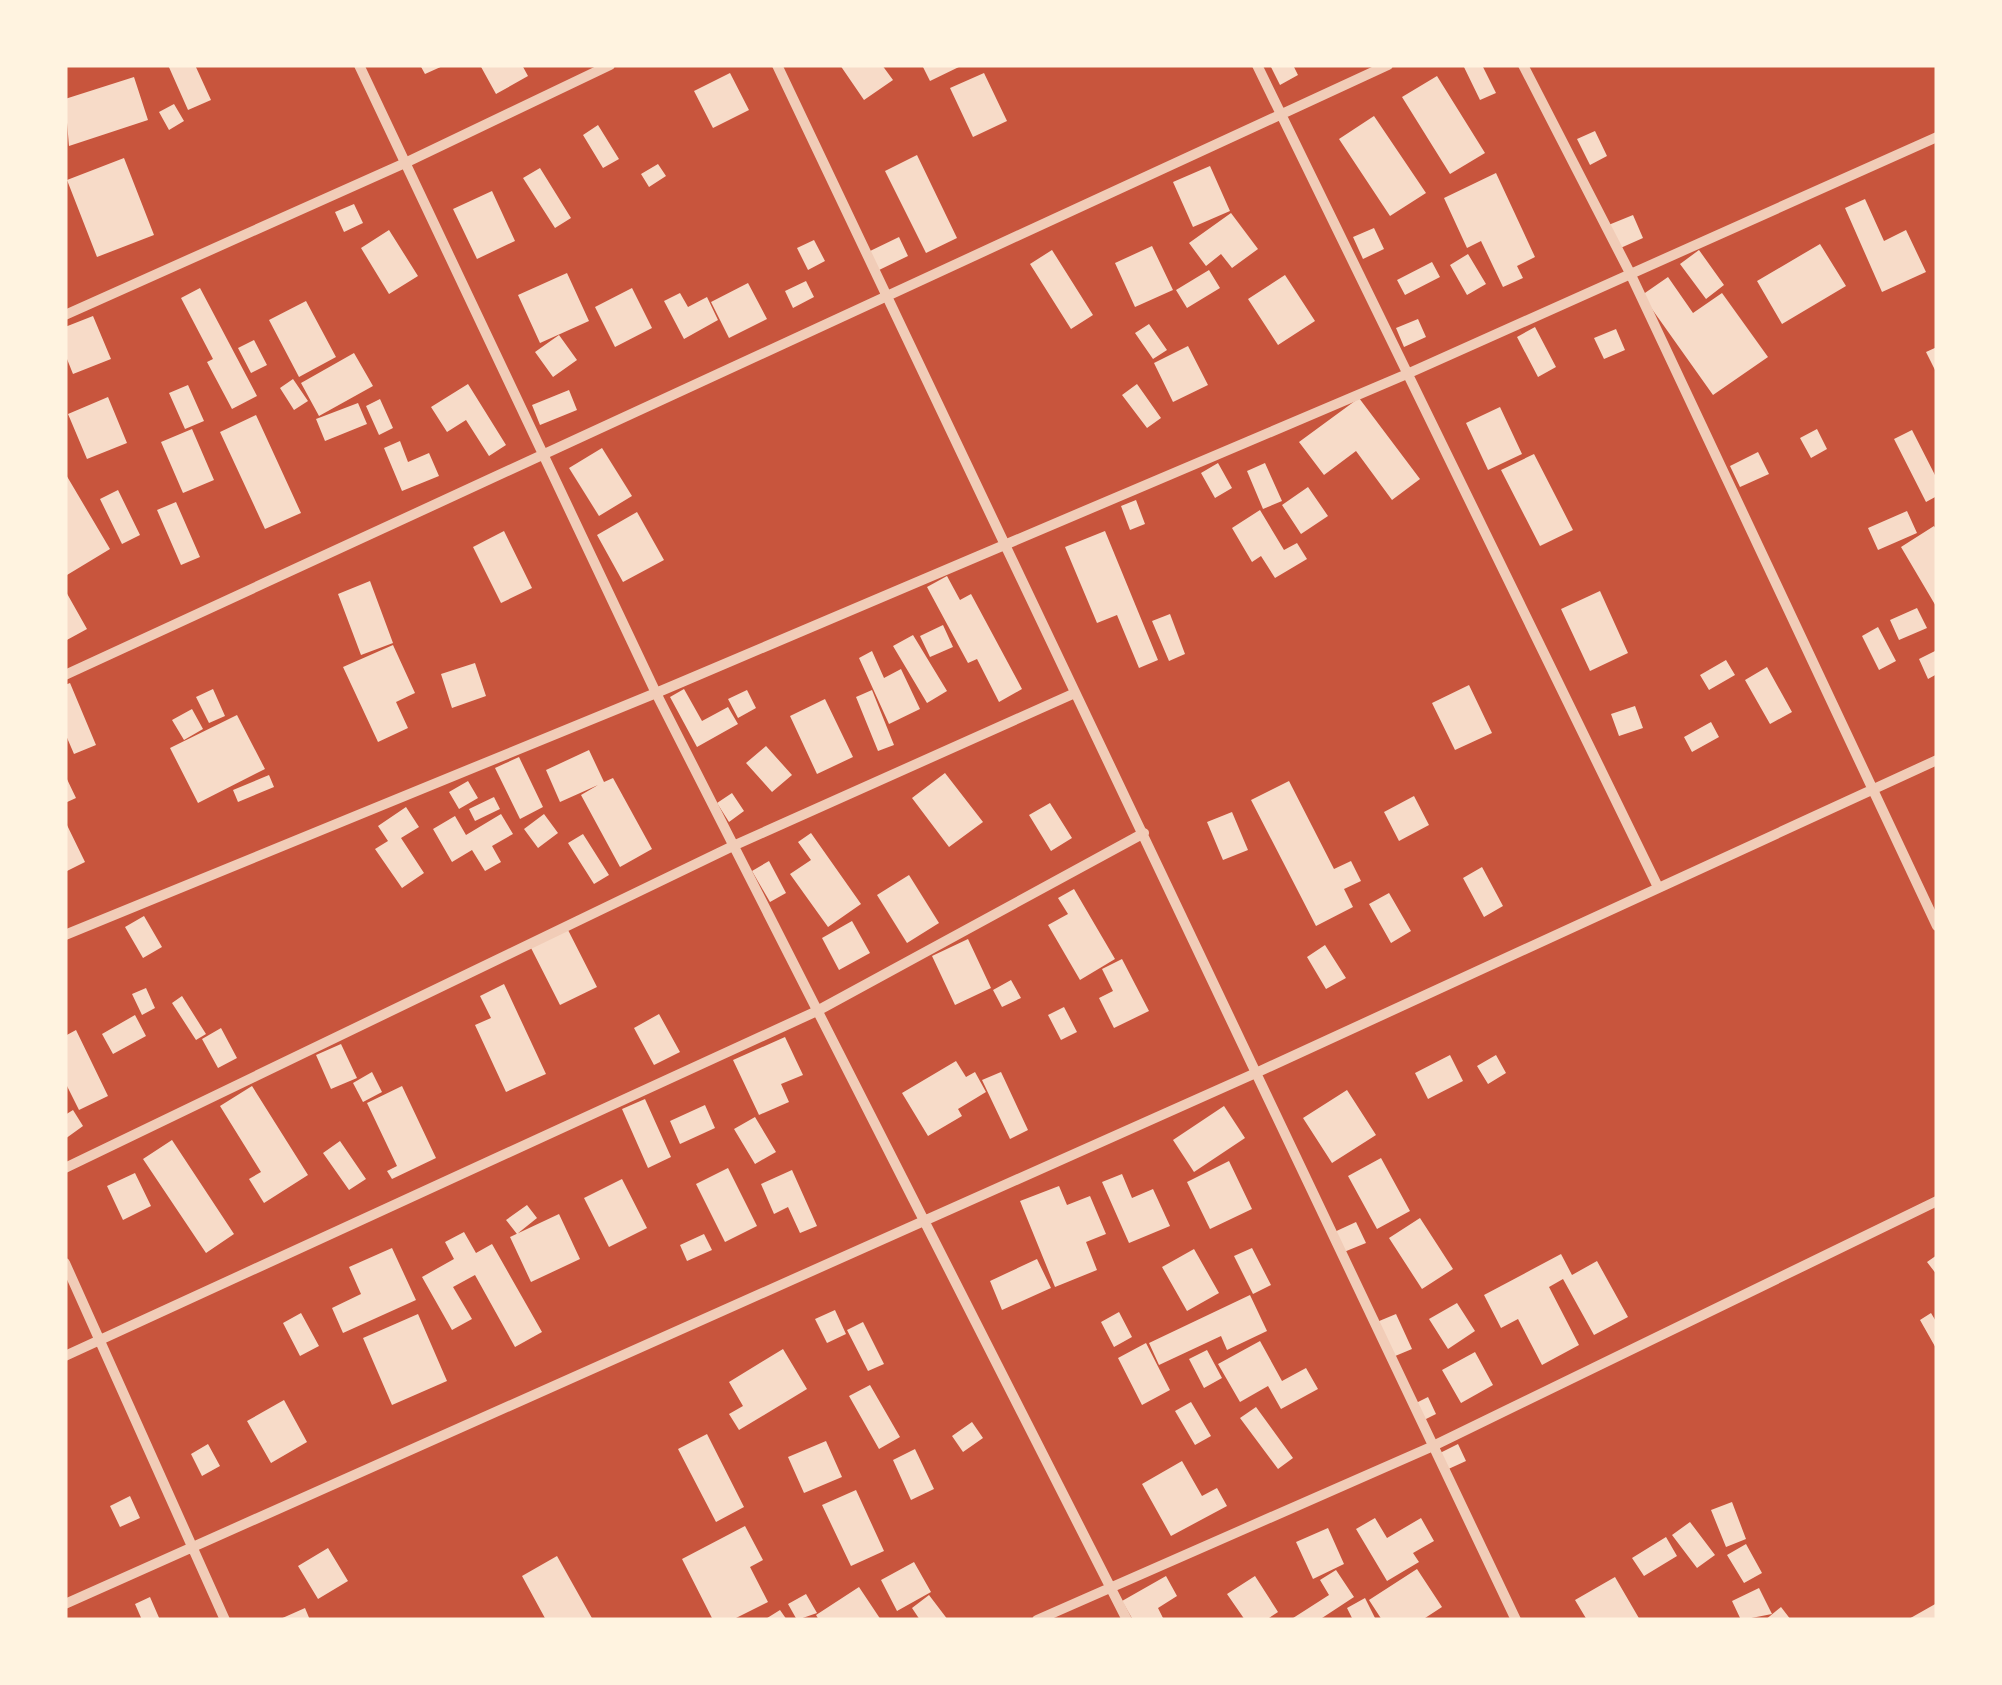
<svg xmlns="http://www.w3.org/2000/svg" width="2002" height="1685" viewBox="0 0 2002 1685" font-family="Signika,sans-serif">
<rect width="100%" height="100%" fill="#c8553d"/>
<path fill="#f7dbc8" d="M168 65H195L211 100 188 110Z
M420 65H445L425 74Z
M480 65H522L528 76 496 94Z
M840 65H882L893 80 864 100Z
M922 65H963L930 81Z
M1270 65H1293L1298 75 1280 85Z
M1463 65H1482L1496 93 1480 100Z
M730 73 749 110 713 128 694 91Z
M984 73 1007 121 973 137 950 88Z
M1437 76 1485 153 1450 174 1402 97Z
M134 77 148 120 69 146 65 99Z
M174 104 184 121 169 130 159 112Z
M1374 116 1426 193 1390 216 1339 139Z
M598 125 619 159 603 168 583 135Z
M1595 131 1607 156 1590 165 1577 139Z
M917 155 957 238 926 253 885 171Z
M124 158 154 235 97 257 67 180Z
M658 164 666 176 649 187 641 174Z
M1210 166 1230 211 1193 227 1173 182Z
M540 168 571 218 555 228 523 178Z
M1496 173 1535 257 1517 266 1523 278 1503 287 1481 241 1467 248 1444 198Z
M492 191 515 241 477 259 453 209Z
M1865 199 1884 241 1906 230 1926 272 1882 292 1845 208Z
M354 204 363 223 344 232 335 212Z
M1231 213 1258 249 1232 268 1221 254 1206 266 1189 243Z
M1633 215 1643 238 1616 250 1606 226Z
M1374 228 1384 249 1363 259 1353 237Z
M389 230 418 276 389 294 361 248Z
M899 237 908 256 877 271 868 252Z
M814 240 825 261 808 270 797 248Z
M1820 244 1846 286 1782 324 1757 281Z
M1152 246 1173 290 1135 307 1115 263Z
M1052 250 1093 315 1071 329 1030 264Z
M1699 250 1724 285 1706 299 1680 264Z
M1468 254 1486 284 1467 295 1450 265Z
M1432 262 1440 277 1405 295 1397 280Z
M1209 270 1220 288 1187 308 1176 290Z
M567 273 589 321 540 343 518 295Z
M1285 275 1315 321 1278 345 1248 299Z
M1668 277 1693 313 1722 293 1768 357 1713 395 1642 295Z
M806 281 814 297 793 308 785 291Z
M748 283 767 319 729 338 711 302Z
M200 288 257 396 232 409 207 362 213 359 181 298Z
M632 288 652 328 615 347 595 307Z
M680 293 688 307 707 297 718 320 684 339 664 301Z
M306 301 336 357 299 377 269 320Z
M93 316 111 359 73 374 65 354V327Z
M1418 319 1426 337 1404 347 1396 328Z
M1149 324 1167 350 1153 359 1135 333Z
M1535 327 1556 367 1538 377 1517 337Z
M1616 329 1625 350 1604 359 1594 338Z
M559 335 577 360 553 377 535 352Z
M254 340 267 365 251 373 238 348Z
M1188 346 1208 385 1173 402 1154 363Z
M1937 347V374L1926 352Z
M354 353 373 386 319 416 301 383Z
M293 379 308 401 294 410 280 388Z
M468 384 506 445 489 456 466 420 447 432 431 407Z
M1137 384 1161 418 1147 428 1122 395Z
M188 385 204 421 185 429 169 393Z
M569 390 577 410 540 425 532 405Z
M108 397 127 443 87 459 68 414Z
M1359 398 1420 479 1392 500 1356 451 1324 475 1299 442Z
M380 399 393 428 379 435 366 406Z
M358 403 367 424 325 441 316 419Z
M1500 407 1522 454 1488 470 1466 423Z
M256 415 301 513 265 529 220 432Z
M192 429 214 480 183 493 161 442Z
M1817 429 1827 449 1811 458 1800 438Z
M1912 430 1937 479V496L1926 502 1894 439Z
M400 441 408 462 429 453 439 476 402 491 384 448Z
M602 448 632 496 599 516 569 468Z
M1758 452 1769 474 1740 487 1730 466Z
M1534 454 1573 530 1540 546 1501 470Z
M1218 463 1232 488 1215 498 1201 473Z
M1265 463 1282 501 1263 509 1247 471Z
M65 473 110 549 67 575 65 571Z
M1308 487 1328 516 1301 534 1282 505Z
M118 490 140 535 122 544 100 499Z
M1136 500 1145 524 1130 530 1121 506Z
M176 502 200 557 181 565 157 510Z
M1260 510 1284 550 1297 543 1307 559 1275 578 1261 556 1252 562 1232 528Z
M1907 511 1917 533 1878 550 1868 528Z
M637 512 664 560 623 582 597 535Z
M1934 526 1937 531V608L1901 547Z
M504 531 532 588 501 603 473 547Z
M1105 531 1158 660 1139 668 1117 615 1097 623 1065 547Z
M947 576 960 600 971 594 1022 689 999 702 977 659 968 663 927 587Z
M370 581 393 643 361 655 338 594Z
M65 590 87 629 65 641Z
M1600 591 1628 653 1590 671 1561 609Z
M1917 608 1927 628 1899 640 1890 620Z
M1170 614 1185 654 1169 661 1152 621Z
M943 625 953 647 930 657 920 636Z
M1878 627 1896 661 1879 670 1862 636Z
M913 635 947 691 927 703 893 646Z
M393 645 415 693 396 702 408 728 378 742 343 667Z
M1937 650V674L1928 679 1919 659Z
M872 651 884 678 901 669 920 709 889 724 859 658Z
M1726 660 1735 675 1709 690 1700 675Z
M475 663 486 696 452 708 441 674Z
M1767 667 1792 712 1770 724 1745 680Z
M70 683 96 745 74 754 65 733V685Z
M1469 685 1492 733 1455 750 1432 703Z
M213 689 225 716 209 723 196 697Z
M684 689 702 721 728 707 738 724 697 747 670 697Z
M747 690 756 708 738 718 728 699Z
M872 690 894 745 878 751 856 697Z
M825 699 853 757 817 774 790 716Z
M1635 706 1643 728 1619 736 1611 714Z
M192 709 203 729 184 740 172 720Z
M237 715 265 769 198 803 170 748Z
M1711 722 1719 737 1692 752 1684 737Z
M766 746 792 775 772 792 746 763Z
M589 750 604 782 613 778 652 849 620 867 581 795 598 785 560 802 546 770Z
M519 757 543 807 520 819 495 768Z
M945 773 983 822 949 847 912 798Z
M65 775 76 798 65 803Z
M269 775 274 787 238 802 233 790Z
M468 781 478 798 459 809 449 792Z
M1289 781 1334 869 1351 861 1361 881 1344 889 1353 907 1316 926 1251 800Z
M732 793 744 811 729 822 717 803Z
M1414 796 1429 825 1399 841 1384 812Z
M494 797 500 809 475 821 469 809Z
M1050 803 1072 838 1051 851 1029 815Z
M406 807 419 827 401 838 424 873 402 888 375 849 388 841 378 826Z
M1232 812 1248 850 1223 860 1207 822Z
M501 814 513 834 492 846 501 862 485 871 472 850 452 862 433 829 455 816 466 835Z
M544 814 558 833 538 848 524 829Z
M65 821 85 862 65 872Z
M811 833 861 904 828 927 790 874 811 860 798 842Z
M583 834 609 875 594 884 568 843Z
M769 861 786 893 770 902 752 871Z
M1482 867 1503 906 1484 917 1463 878Z
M909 875 939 923 907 943 877 895Z
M1074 889 1115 959 1080 980 1048 925 1068 914 1058 898Z
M1389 893 1411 931 1391 943 1369 904Z
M144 916 162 947 143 958 125 927Z
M852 921 870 953 839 970 822 938Z
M567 928 597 987 560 1005 530 946Z
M968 939 991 988 955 1005 932 956Z
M1325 945 1346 978 1326 989 1307 957Z
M1122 959 1149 1011 1114 1028 1099 998 1113 991 1102 969Z
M1011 980 1021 998 1002 1007 993 990Z
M504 984 546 1074 506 1092 475 1025 491 1018 480 996Z
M146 988 155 1008 142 1015 132 994Z
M182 996 206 1034 196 1040 172 1003Z
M1064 1007 1077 1032 1061 1040 1048 1015Z
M659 1014 680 1052 654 1065 634 1028Z
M135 1015 146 1036 113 1054 102 1034Z
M221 1028 237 1058 218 1068 202 1039Z
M76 1030 108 1096 79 1110 65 1082V1036Z
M785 1037 803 1075 781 1084 789 1102 759 1115 733 1060Z
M341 1044 357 1078 331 1089 316 1055Z
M1450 1055 1463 1081 1428 1099 1415 1073Z
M1496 1055 1506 1073 1488 1084 1477 1066Z
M956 1061 966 1077 975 1072 986 1092 958 1109 962 1116 928 1136 902 1093Z
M372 1072 382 1092 363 1102 353 1083Z
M1001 1072 1028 1130 1010 1139 982 1080Z
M252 1086 308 1175 264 1203 249 1179 261 1172 220 1106Z
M402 1086 436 1158 392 1179 387 1171 397 1166 367 1103Z
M1347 1090 1376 1135 1332 1163 1303 1118Z
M645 1099 671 1157 648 1168 622 1109Z
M705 1105 715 1128 680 1144 670 1121Z
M1224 1106 1245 1138 1194 1172 1173 1140Z
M73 1110 83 1126 65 1139V1115Z
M755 1117 776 1152 755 1164 734 1129Z
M172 1140 234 1234 206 1253 143 1159Z
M340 1141 366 1179 349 1190 323 1153Z
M1381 1158 1410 1211 1377 1229 1348 1176Z
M1229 1161 1252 1209 1210 1229 1187 1182Z
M728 1168 757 1226 725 1242 696 1184Z
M792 1170 817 1226 800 1233 788 1207 774 1214 761 1184Z
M135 1173 151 1206 123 1220 107 1186Z
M1122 1174 1132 1198 1153 1189 1170 1226 1129 1243 1102 1182Z
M622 1179 647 1228 609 1247 584 1198Z
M1059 1186 1067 1205 1090 1196 1106 1234 1086 1242 1097 1270 1055 1287 1020 1201Z
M527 1205 537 1218 517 1234 506 1220Z
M559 1214 580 1259 531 1282 510 1237Z
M1420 1218 1453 1269 1422 1289 1389 1238Z
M1356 1222 1366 1243 1339 1254 1330 1234Z
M464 1232 476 1253 492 1244 542 1332 515 1347 475 1275 453 1287 472 1319 452 1330 422 1277 454 1259 445 1242Z
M704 1234 712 1250 687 1261 680 1245Z
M392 1248 416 1300 343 1333 332 1308 361 1294 349 1267Z
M1252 1248 1271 1285 1253 1294 1234 1256Z
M1194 1249 1219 1293 1187 1311 1162 1267Z
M1561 1254 1572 1275 1597 1261 1628 1317 1594 1335 1563 1279 1549 1287 1579 1345 1542 1365 1518 1319 1501 1328 1484 1295Z
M1937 1255V1275L1927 1262Z
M1037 1259 1051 1288 1002 1310 990 1281Z
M1250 1295 1267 1331 1227 1350 1221 1336 1159 1365 1149 1343Z
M1457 1303 1475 1331 1448 1349 1429 1319Z
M835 1310 846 1334 827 1343 815 1319Z
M1119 1312 1132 1337 1114 1347 1101 1322Z
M301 1313 319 1346 300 1356 283 1323Z
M1931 1313 1937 1323V1350L1920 1320Z
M418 1314 447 1381 392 1405 363 1338Z
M1396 1314 1412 1349 1388 1359 1372 1324Z
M863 1322 884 1364 868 1371 847 1330Z
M1260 1341 1282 1381 1306 1368 1318 1389 1281 1409 1268 1386 1240 1402 1218 1364Z
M1146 1343 1170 1390 1142 1405 1118 1358Z
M783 1349 807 1389 739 1430 729 1414 743 1406 729 1382Z
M1207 1350 1222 1378 1204 1388 1189 1359Z
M1475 1352 1493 1385 1461 1403 1442 1370Z
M870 1385 900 1437 879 1449 849 1396Z
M1428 1397 1436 1414 1418 1423 1410 1406Z
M284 1400 307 1442 271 1463 247 1421Z
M1191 1402 1211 1436 1195 1445 1175 1411Z
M1256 1407 1293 1458 1278 1469 1240 1418Z
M972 1422 983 1438 963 1452 952 1436Z
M707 1434 744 1507 716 1522 678 1449Z
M826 1441 842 1477 804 1493 788 1457Z
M208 1444 220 1466 202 1476 191 1454Z
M1458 1444 1466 1461 1444 1471 1436 1455Z
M915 1449 934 1489 911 1500 893 1460Z
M1182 1461 1202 1496 1217 1488 1227 1506 1171 1536 1142 1484Z
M856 1490 884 1551 851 1566 822 1505Z
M130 1496 140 1518 120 1527 110 1506Z
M1732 1502 1746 1539 1726 1547 1711 1510Z
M1375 1518 1387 1538 1421 1518 1434 1541 1413 1553 1419 1562 1387 1581 1356 1529Z
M1690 1522 1715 1555 1697 1568 1672 1535Z
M745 1526 763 1560 750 1567 768 1602 732 1620H713L682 1559Z
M1328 1528 1344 1564 1313 1579 1296 1542Z
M1666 1537 1677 1556 1644 1576 1632 1558Z
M1746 1544 1762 1573 1744 1583 1727 1555Z
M328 1548 348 1581 318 1599 298 1566Z
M557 1556 593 1620H546L522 1576Z
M914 1562 931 1592 897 1611 881 1580Z
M1417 1569 1442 1607 1422 1620H1382L1369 1600Z
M1336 1570 1354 1597 1319 1620H1290L1329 1595 1320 1580Z
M1166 1576 1177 1596 1158 1608 1164 1620H1133L1122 1601Z
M1255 1576 1278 1612 1266 1620H1245L1227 1594Z
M1615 1577 1640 1620H1587L1575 1600Z
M859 1587 881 1620H819L816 1615Z
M1759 1588 1772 1614 1741 1620 1732 1601Z
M806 1594 817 1613 797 1620 788 1604Z
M929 1595 948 1620H920L912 1608Z
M150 1597 160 1620H142L135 1604Z
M1365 1598 1376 1620H1353L1347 1608Z
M1937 1603V1620H1907Z
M1781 1607 1791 1620H1765L1770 1616Z
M305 1608 310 1620H278Z
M780 1610 787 1620H764Z"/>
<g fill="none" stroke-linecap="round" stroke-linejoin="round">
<path stroke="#f1ccb7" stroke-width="10" d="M359 65 656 693 1127 1620
M777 65 1516 1620
M1257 65 1657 885
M1523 65 1630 273 1937 926
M65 315 405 163 610 65
M65 675 1388 65
M65 935 656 693 1407 374 1937 137
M65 1168 733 846 1075 693
M65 1263 225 1620
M65 1356 817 1011 1144 833
M65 1604 1258 1072 1937 760
M1037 1620 1431 1447 1937 1201"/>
</g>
<rect width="2002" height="1685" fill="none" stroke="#fff3e0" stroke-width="135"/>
</svg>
